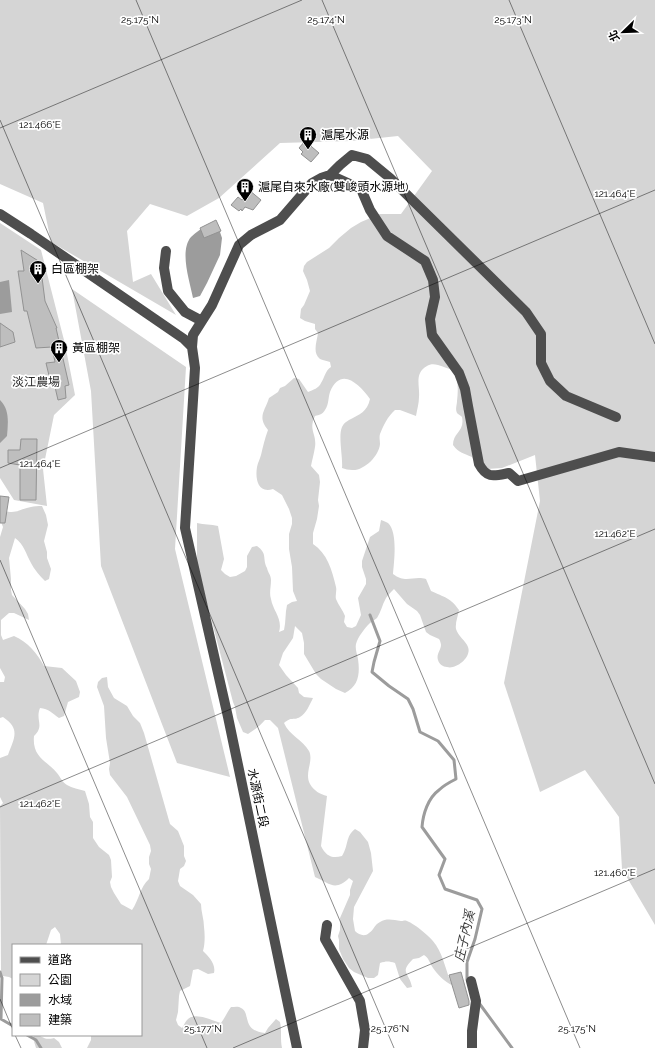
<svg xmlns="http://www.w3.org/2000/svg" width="655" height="1048" viewBox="0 0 655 1048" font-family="Raleway,'Noto Sans TC',sans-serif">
<rect width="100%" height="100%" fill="#fff"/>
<path fill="#d5d5d5" d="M0 0H655V925L622 869 619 817 585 770 540 792 504 683 540 501 535 455 502 468 487 469 477 467 472 457C463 453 459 453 453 445 453 432 465 432 462 417 461 416 458 414 457 413 455 409 457 405 457 401 458 393 459 376 453 371 449 368 443 367 438 365 434 364 430 364 427 366 414 373 420 386 419 397 419 403 417 410 416 416L400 410H395C388 416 383 426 380 434 379 438 380 440 380 444 379 456 364 471 352 470 349 470 345 469 342 468 343 457 338 436 342 427 344 423 346 422 349 420 360 414 367 412 370 399 359 384 341 366 330 392 328 398 329 404 325 410 323 414 319 415 315 416 308 430 317 434 315 447 314 454 312 460 311 466L319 475 320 482 318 500 319 506 317 519 313 533V544C327 553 332 570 336 587 337 591 335 595 336 599 338 605 343 610 345 616L344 622 347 627 352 628 356 626 361 615 358 598 366 584V579L362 567V561L370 537 379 531 381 520C384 521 386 522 388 523 398 532 394 562 393 574 406 584 414 575 426 579L431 591C444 597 451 598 459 610 458 616 455 623 456 629 458 636 466 641 468 647 472 657 456 670 447 667 443 667 439 664 438 660 436 654 441 650 441 645 441 644 440 640 439 639L430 635 426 632 420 615 417 611 407 604 394 589C391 592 388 595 386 598 382 605 381 612 377 618 375 620 372 621 370 623 364 629 358 637 356 644 355 649 357 654 358 659 360 673 359 686 345 693L336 689 321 679 316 674 304 654V643L302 633 295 626 293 638 283 653 279 665 286 675 298 688 299 693 304 697 313 698C310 704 306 714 300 717 293 721 292 716 284 723 289 735 303 740 309 751 314 761 304 773 310 784 314 791 320 794 327 796L321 846C326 856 332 859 342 856 349 845 345 837 355 829L360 832 368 842 371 853 373 871 354 907 353 919 355 931C359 935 365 937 369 933 374 930 374 925 380 922 387 918 393 920 401 921 404 921 404 920 407 921 415 924 431 937 436 945 444 957 446 972 452 985 445 982 437 974 433 968 429 962 429 958 424 955L419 958 413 959C399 973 409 972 412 987L407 988 400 979 395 963C389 961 386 961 380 963L378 975 374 978H368L354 972 349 968 343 959 339 949V940L338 936 340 930V918L350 895V890L353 881 349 878C335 892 329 883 315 877L278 728 270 720H265C260 726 254 730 248 734L243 732 237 718 235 707 233 702 197 565V523C204 525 211 524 218 526L224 559 221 570 225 574 230 577 236 576 245 571 247 567V556L252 547 257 546C268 554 262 558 267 568 268 573 271 575 271 580 271 587 269 593 271 599 273 611 283 619 279 632L284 630C286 622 285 613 287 605L292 602 297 601 293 591 292 567 289 549V534L292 524V518L289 509 282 495 273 489C258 494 255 479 257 467 258 462 260 459 261 455 263 446 265 438 268 430 257 417 265 411 269 398L278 392 280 388 285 386 294 378 299 379 308 392C313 390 319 388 321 383 325 377 325 371 331 367L330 362C327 361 322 360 320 359 312 353 317 341 318 333L315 329V324L305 321 300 318 301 309 304 305 310 291 307 280 303 271 304 266 307 262 329 248 339 238 351 228 361 222 380 214H401L432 171 398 136 351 141 280 143 219 198 187 216 150 204 127 231 133 282 151 274 176 315 51 242 43 203 0 184Z
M0 223 41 250 65 344 75 395 54 415 43 469 47 506 14 500 0 478Z
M72 289 186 367 175 549 230 777 177 763 101 566 91 391Z
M42 506 46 515 48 525 44 541 47 552V558L51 569 49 579 45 581C40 576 34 569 31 563 26 554 24 544 15 538L9 558 11 579V590L12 595 25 609 28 614 29 620 14 613H9L1 620V635L3 640 14 636C28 642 37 653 44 666L62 668 76 681 80 692 79 697 68 702 64 716 59 718C52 713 49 709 40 708 35 720 45 726 34 736 32 757 46 760 57 773 61 778 62 782 67 785 72 788 79 789 85 791L89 804 90 817 93 822V838L99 847 109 855 111 860 112 877 110 882 111 887 114 893 121 904 132 910C139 900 140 887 149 879L151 869 149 864V857L151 851 150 845 127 797 110 775 109 769 110 763 106 738 104 706 97 687 98 682 102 678 107 677 108 687 114 698 127 706 133 716 140 723 144 733 170 824 178 831 184 846V856L186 861 184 866 180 869 178 881 180 886 193 895 201 904C201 912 204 919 204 927 205 935 205 944 203 951 209 957 216 964 214 973L208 974 198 969 193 970 190 986 180 991 179 996 178 1012 176 1020 178 1025 182 1028C184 1025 185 1022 187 1020 195 1011 212 1021 221 1023 225 1018 227 1012 231 1007 234 1007 239 1006 241 1008 251 1012 241 1031 265 1033L268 1028 276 1019 280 1022C282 1031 280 1039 282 1048H87L91 1040V1035H141V945H61L60 934 55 927 51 930 46 945H13V979L9 977 3 976 1 972 0 806 3 803 0 797V758L8 755C14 738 21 729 3 717L0 718V682H4L5 677 0 668V537L3 527 1 522 4 511C18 514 19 509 31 507 34 506 38 506 42 506Z
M34 1035C44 1035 42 1041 54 1038L59 1042 62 1048H36L33 1038Z"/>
<path fill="#9c9c9c" d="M209 224 220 232 222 238 220 255 207 283 200 296 193 298C190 282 179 251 191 237 196 232 202 228 209 224Z
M9 280 12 312 0 314V282Z
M0 400C10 410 8 423 7 436L0 443Z"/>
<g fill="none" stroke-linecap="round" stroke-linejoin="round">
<path stroke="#9c9c9c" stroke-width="3" d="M370 615 380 641 374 662 372 672 389 686 408 699 413 709 420 732 438 741 454 760 456 779C450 782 444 785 439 790 428 798 423 814 422 827L445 859 439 875 445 889 477 900 482 909 475 939 467 962V980
M0 972 2 978 1 1019 13 1026
M479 1003 512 1048
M27 1035 36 1040 41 1048"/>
</g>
<path fill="#bebebe" stroke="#929292" d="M305 141 319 153 311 162 301 154 303 152 299 148Z
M249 190 261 200 253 210 245 207 242 211 241 209 239 211 231 205 238 197 242 200Z
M216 220 221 231 204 238 200 228Z
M21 250 40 262 45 301 57 328H56L69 385 65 386 66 398 58 400 55 387 52 388 46 363 55 362 52 347 36 348 27 311H24L18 271H24Z
M0 323 13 332 15 342 0 347Z
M21 439H37L36 500H20V465L8 463V450H20Z
M0 496 9 497 5 523H0Z
M461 972 469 1001V1005L459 1008 449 975Z"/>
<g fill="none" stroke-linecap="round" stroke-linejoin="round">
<path stroke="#4e4e4e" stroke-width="10" d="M330 175 340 165 352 155 367 159 390 178 526 312 541 334V363L550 381 566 396 616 417
M0 214 31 234 184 339 192 347 195 368 185 528 228 717 297 1048
M166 251 164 268 168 291 185 312 202 321
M192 347 193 335 212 305 239 245 251 235 280 220 312 183 321 178 330 175 361 189 370 210 387 236 425 261 433 280 435 297 430 319 432 335 459 373 465 389 468 406 479 464C487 479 494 476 509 473L518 481 619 452 655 457
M327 925 325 939 360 1001 365 1030 363 1048
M471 981 476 1001 472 1031V1048"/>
</g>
<path fill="none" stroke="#000" stroke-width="1" stroke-opacity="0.45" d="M136 0 580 1048M322 0 655 784M509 0 655 344M0 120 394 1048M0 128 302 0M0 468 655 190M0 560 207 1048M0 807 655 529M0 999 13 1030M15 1035 21 1048M233 1048 655 869"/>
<defs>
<symbol id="building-pin" viewBox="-11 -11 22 30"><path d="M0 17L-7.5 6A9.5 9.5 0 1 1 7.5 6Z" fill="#000" stroke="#fff"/><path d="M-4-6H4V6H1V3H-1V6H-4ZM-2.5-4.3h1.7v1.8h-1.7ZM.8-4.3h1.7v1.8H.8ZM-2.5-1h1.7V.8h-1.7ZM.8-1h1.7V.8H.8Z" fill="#fff"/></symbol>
</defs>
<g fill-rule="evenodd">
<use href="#building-pin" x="298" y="125" width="20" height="27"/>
<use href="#building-pin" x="235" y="177" width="20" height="27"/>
<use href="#building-pin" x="28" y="259" width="20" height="27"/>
<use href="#building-pin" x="49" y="338" width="20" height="27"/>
</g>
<g text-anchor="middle" stroke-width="3.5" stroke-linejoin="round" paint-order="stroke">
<g font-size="12" fill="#000" stroke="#fff" text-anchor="start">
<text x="321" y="139">滬尾水源</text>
<text x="258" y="191">滬尾自來水廠(雙峻頭水源地)</text>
<text x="51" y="273">白區棚架</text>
<text x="72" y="352">黃區棚架</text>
</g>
<g font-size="12" fill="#2c2c2c" stroke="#fff">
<text x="36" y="386">淡江農場</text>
</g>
<g font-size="12" fill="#000" stroke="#fff">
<text transform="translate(258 798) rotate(78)" y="4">水源街二段</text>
</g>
<g font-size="13" font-style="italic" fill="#3d3d3d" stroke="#fff">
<text transform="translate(464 936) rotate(-77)" y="5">庄子內溪</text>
</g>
</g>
<g font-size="10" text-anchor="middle" fill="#000" stroke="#fff" stroke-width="3.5" stroke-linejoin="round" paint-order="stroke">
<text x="140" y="23">25.175°N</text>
<text x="326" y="23">25.174°N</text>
<text x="513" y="23">25.173°N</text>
<text x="40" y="128">121.466°E</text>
<text x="615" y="197">121.464°E</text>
<text x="40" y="467">121.464°E</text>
<text x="615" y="537">121.462°E</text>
<text x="40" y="807">121.462°E</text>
<text x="615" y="876">121.460°E</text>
<text x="203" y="1032">25.177°N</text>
<text x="390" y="1032">25.176°N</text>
<text x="577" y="1032">25.175°N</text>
</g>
<rect x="12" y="944" width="130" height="92" fill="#ffffff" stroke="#999999"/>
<rect x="20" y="957" width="20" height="6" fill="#4e4e4e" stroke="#999999"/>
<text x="48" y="964" font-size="12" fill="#000000">道路</text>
<rect x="20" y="974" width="20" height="12" fill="#d5d5d5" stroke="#999999"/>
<text x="48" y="984" font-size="12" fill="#000000">公園</text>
<rect x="20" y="994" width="20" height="12" fill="#9c9c9c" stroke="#999999"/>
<text x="48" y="1004" font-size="12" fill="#000000">水域</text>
<rect x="20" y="1014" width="20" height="12" fill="#bebebe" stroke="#999999"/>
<text x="48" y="1024" font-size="12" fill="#000000">建築</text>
<g transform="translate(623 32) rotate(247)" stroke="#ffffff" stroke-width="3" paint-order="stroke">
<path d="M0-3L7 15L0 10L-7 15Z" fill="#000000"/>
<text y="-6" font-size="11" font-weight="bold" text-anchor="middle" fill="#000000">北</text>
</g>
</svg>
